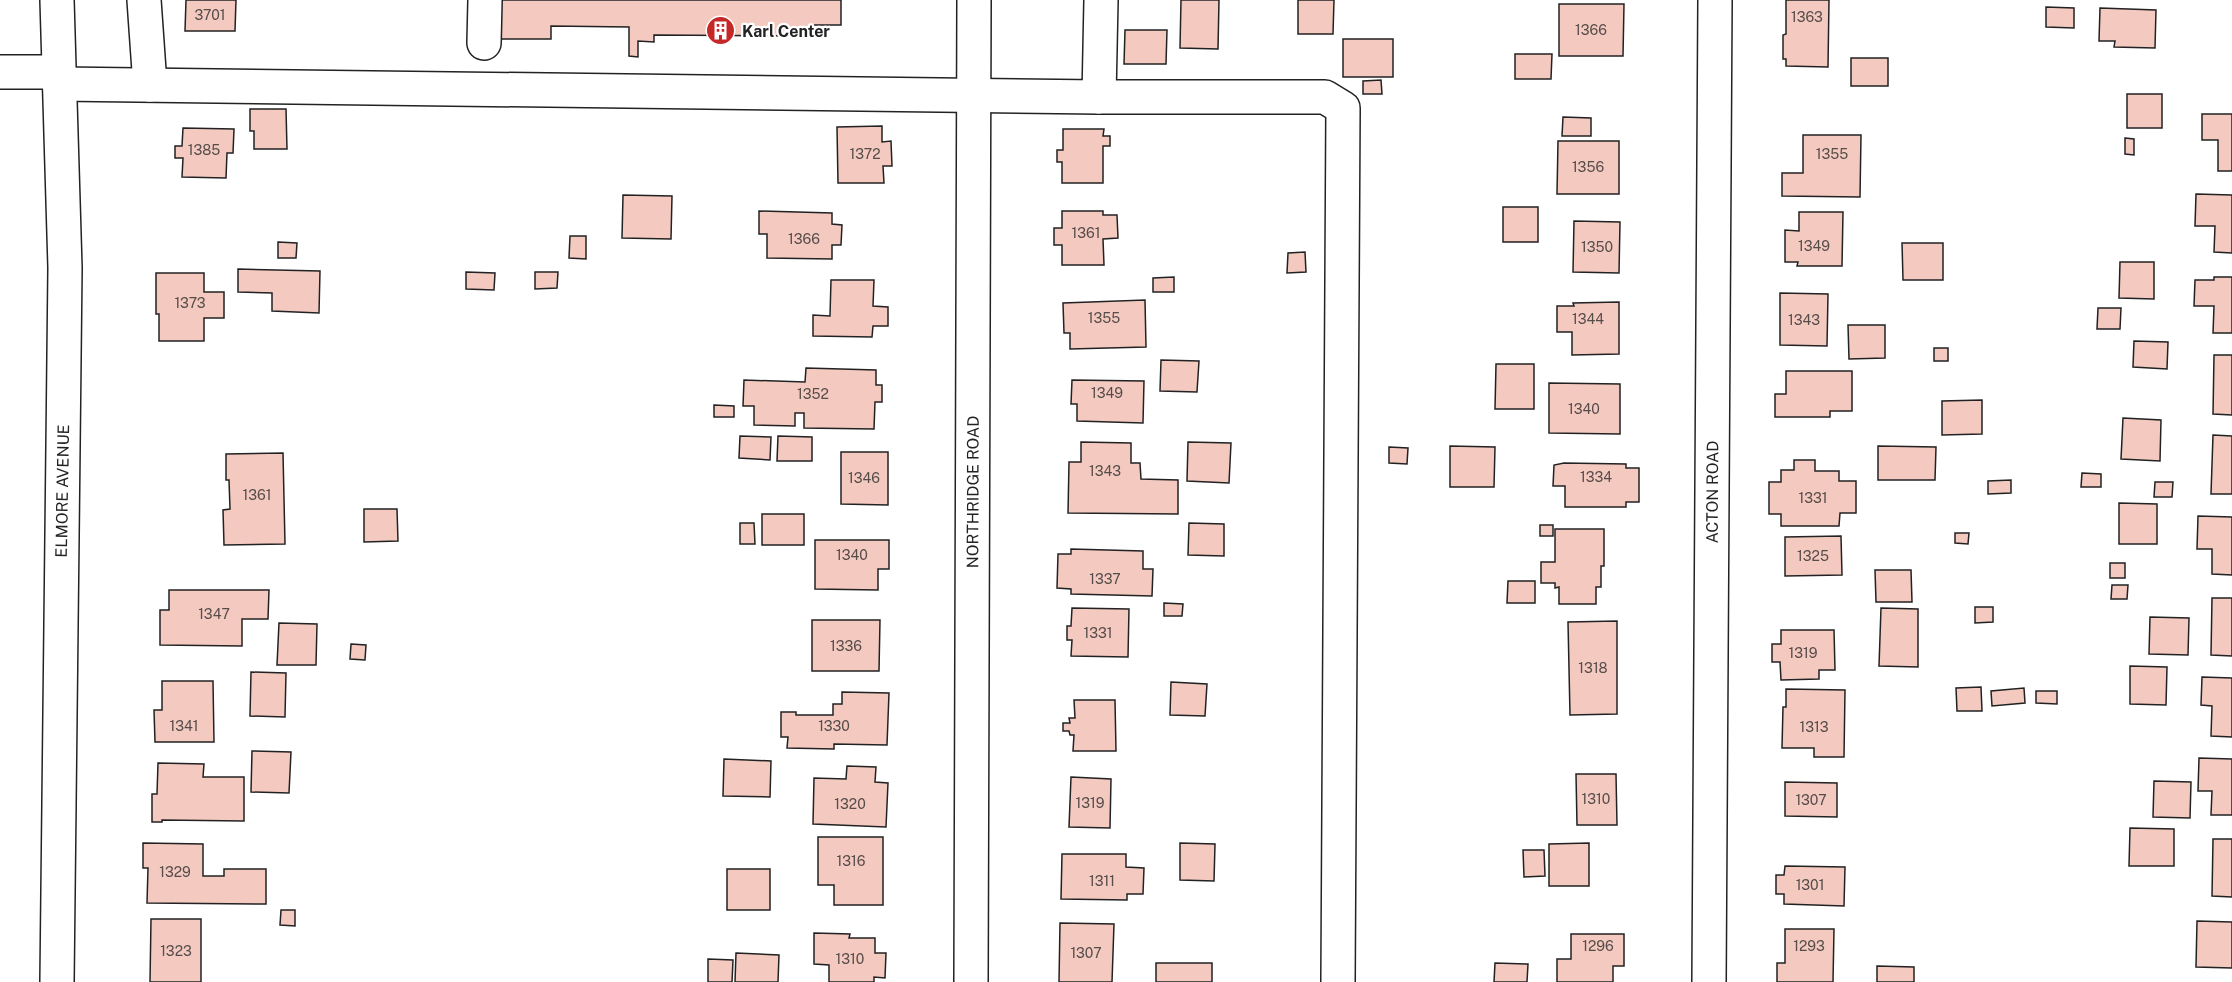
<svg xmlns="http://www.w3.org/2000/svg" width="2232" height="982" viewBox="0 0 2232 982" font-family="'Public Sans',sans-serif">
<rect width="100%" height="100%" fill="#fff"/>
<path fill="#f3c9c0" stroke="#222" stroke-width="1.5" d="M186 0H236L235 31H185Z
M501 0H841V25H812V36L654 35V42L638 41V57L629 56V27L551 26V39H501Z
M1181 0H1219L1218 49 1180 48Z
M1298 0H1334L1333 34H1298Z
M1786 0H1829L1828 67 1786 66V59H1783V35L1786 34Z
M1559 4H1624L1623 56H1559Z
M2046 7 2074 8V28L2046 27Z
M2100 8 2156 10 2155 48 2114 47 2115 41H2099Z
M1125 30H1167L1166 64H1124Z
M1343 39H1393V77H1343Z
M1515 54H1552L1551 79H1515Z
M1851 58H1888V86H1851Z
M1381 80 1382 94H1363V81Z
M2127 94H2162V128H2127Z
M250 109H286L287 149H254V131H250Z
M2202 114H2232V171H2218V140H2202Z
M1563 117 1591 118V136H1562Z
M882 126V142L891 141 892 166H883L884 183H838L837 127Z
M183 128 234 129 233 153H227L226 178 182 177 183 158H175V146H182Z
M1063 129H1104L1103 136H1110V146H1103V183H1062V162H1057V150H1063Z
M1803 135H1861L1860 197 1782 196V173H1803Z
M2125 138 2134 139V155L2125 154Z
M1558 141H1619V194H1557Z
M2196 194 2232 195V253L2214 252 2215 226H2195Z
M623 195 672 196 671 239 622 238Z
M1503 207H1538V242H1503Z
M759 211 832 213V224L842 225 841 245H832V259L767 258V234H759Z
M1062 211H1103V215H1117L1118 238 1103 239 1104 265H1062V245H1054V228H1062Z
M1799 212H1843L1842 266H1797L1798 262H1785V230L1799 231Z
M1574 221 1620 222 1619 273 1573 272Z
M570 236H586V259L569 258Z
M278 242 297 243 296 258H278Z
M1902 243H1943V280H1903Z
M1305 252 1306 272 1287 273 1288 253Z
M2120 262H2154V299L2119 298Z
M238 269 320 271 319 313 272 311V293L238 292Z
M466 272 495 273 494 290 466 289Z
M535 272H558L557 288 535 289Z
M156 273H204V292H224V318H204V341H159V314H156Z
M1174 277V292H1153V278Z
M2214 277H2232V333H2213L2214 306H2194L2195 280H2214Z
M831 280H874L873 306 888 307V326H873L872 337 813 336V315L830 316Z
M1780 293 1828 294 1827 346 1780 345Z
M1145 300 1146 347 1070 349V333H1064L1063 303Z
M1619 302V354L1572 355V332H1557V306H1574L1573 303Z
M2098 308H2121L2120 329H2097Z
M1848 325H1885V358L1849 359Z
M2134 341 2168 342 2167 369 2133 367Z
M1934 348H1948V361H1934Z
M2214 355H2232V415L2213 414Z
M1161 360 1199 361 1197 392 1160 391Z
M1496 364H1534V409H1495Z
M806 368 876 370V385H882V402H875L874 429 804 428V413H795V426L754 425V406H743L744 380 805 382Z
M1786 371H1852V411H1830V417H1775V394H1786Z
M1072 380 1144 381 1143 423 1077 421V404H1071Z
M1549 383 1620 384V434L1549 433Z
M1982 400V434L1942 435V401Z
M714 405 734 406V417H714Z
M2123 418 2161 420 2160 461 2121 459Z
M2213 435 2232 436V494H2211Z
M740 436 771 437 770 460 739 458Z
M778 436 812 437V461H777Z
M1081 442 1131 443V463H1140L1141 479 1178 480V514L1068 513 1069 462H1081Z
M1188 442 1231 443 1229 483 1187 481Z
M1450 446 1495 447 1494 487H1450Z
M1878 446 1936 447 1935 480H1878Z
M1389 447 1408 448 1407 464 1389 463Z
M841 452H888V505L841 504Z
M283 453 285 544 224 545 223 510 230 509 229 480H226V454Z
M1794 460H1815V471H1839V481H1856V513H1840L1839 526H1781V514H1769V482H1781V470H1794Z
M1564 463 1626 464V468H1639V502H1626V507H1565V486H1553L1554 465Z
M2082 473 2101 474V487H2081Z
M2011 480V493L1988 494V481Z
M2155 482H2173L2172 497H2154Z
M2119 503 2157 504V544H2119Z
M364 509H397L398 541 364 542Z
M762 514H804V545H762Z
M2198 516 2232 517V575L2212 574V549H2197Z
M740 523H754L755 544H740Z
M1189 523 1224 524V556L1188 555Z
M1540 525H1553V536H1540Z
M1555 529H1604V566H1601V587H1596V604H1559V587L1555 588V583H1541V562H1555Z
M1955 533H1969L1968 544 1955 543Z
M1841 536 1842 575 1785 576V537Z
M815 540H889V569H878V590L815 589Z
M1071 549 1143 551V569H1153L1152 596 1071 594V589L1057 588 1058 554H1071Z
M2110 563H2125V578H2110Z
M1875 570H1911L1912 602H1876Z
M1508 581H1535V603H1507Z
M2112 585H2128L2127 599H2111Z
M169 590H269L268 619H242V646L160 645V610H169Z
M2212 598H2232V656L2211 655Z
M1164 603 1183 604 1182 616H1164Z
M1975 607H1993V622L1975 623Z
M1072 608 1129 609 1128 657 1071 656 1072 640H1067V626H1071Z
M1881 608 1918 609V667L1879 666Z
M2150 617 2189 618 2188 655 2149 654Z
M812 620H880L879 671H812Z
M1617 621V714L1570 715 1568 622Z
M279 623 317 624 316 665H277Z
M1781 630H1834L1835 670H1819V679L1781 680 1780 662H1772V644H1781Z
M351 644 366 645 365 660 350 659Z
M2130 666 2167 667 2166 705 2130 704Z
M251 672 286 673 285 717 250 716Z
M2202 677 2232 678V737L2211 736 2212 706 2201 705Z
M162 681H213L214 742H155L154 710H162Z
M1171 682 1207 684 1205 716 1170 715Z
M1981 687 1982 711H1957L1956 688Z
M2024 688 2025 703 1992 706 1991 691Z
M1786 689 1845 690 1844 757H1814V748H1782L1783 707H1786Z
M2036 691H2057V704L2036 703Z
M842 692 889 693 887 745 834 744V749L787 748 788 737H781V712H796V715H833V704H842Z
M1074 700H1115L1116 751H1073L1074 735H1070L1069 731H1063V723H1070L1069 718H1075Z
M252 751 291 752 289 793 251 792Z
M2199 758 2232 759V815H2211L2212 791H2198Z
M724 759 771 761 770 797 723 796Z
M158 763 204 764 203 777H244V821L162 820V822H152V794H157Z
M847 766 876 767 875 782 888 783 886 827 813 824 814 778 846 779Z
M1576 774H1616L1617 825H1577Z
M1071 777 1111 779 1110 828 1069 827Z
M2154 781 2191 782 2190 818 2153 817Z
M1785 782 1837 783V817L1785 816Z
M2130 828 2174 829V866H2129Z
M818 837H883V905H834V885H818Z
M2213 839H2232V897L2212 896Z
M143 843 203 844V876H224V869H266V904L147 903 148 868H143Z
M1180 843 1215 844 1214 881 1180 880Z
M1589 843V886H1549V844Z
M1523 850H1544L1545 876 1524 877Z
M1062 854H1126V867L1144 868 1143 894H1127V900L1061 899Z
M1785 866 1845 867 1844 906 1784 904V894H1776V875H1784Z
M727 869H770V910H727Z
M281 910H295V926L280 925Z
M151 919H201V982H150Z
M2197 921 2232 922V968L2196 967Z
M1060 923 1114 924 1112 982H1059Z
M1785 929H1834L1833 982H1777V963H1785Z
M814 933 850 934 849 938H875V953H886L885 978 874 977V982H829V965L814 964Z
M1571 934H1624V966H1613V982H1557V959H1571Z
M736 953 779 955 778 982H735Z
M708 959 733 960 732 982H708Z
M1156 963H1212V982H1156Z
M1495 963 1528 964 1527 982H1494Z
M1877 966 1914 967V982H1877Z"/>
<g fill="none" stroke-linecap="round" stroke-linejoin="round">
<defs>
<g id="minor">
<path d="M57 0 65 268 57 982"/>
<path d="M144 0 150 85"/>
<path d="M484 43 485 0"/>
<path d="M0 72H59"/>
<path d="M59 84 1099 97 1101 0"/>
<path d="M1099 97H1325L1343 108 1338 982"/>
<path id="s1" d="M971 982 974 0"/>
<path id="s2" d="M1709 982 1715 0"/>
</g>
</defs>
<use href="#minor" stroke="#222" stroke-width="36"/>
<use href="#minor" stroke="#fff" stroke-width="33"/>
</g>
<defs>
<symbol id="building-disc" viewBox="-11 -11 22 22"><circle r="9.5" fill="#c62828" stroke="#fff"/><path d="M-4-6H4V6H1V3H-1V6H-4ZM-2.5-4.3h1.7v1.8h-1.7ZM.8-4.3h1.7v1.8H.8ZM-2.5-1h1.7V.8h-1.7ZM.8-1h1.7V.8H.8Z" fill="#fff"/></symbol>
</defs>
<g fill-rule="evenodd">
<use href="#building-disc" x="704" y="14" width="33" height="33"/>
</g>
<g text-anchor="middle" stroke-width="4.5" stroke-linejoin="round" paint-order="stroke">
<g font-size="14" fill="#564c4a">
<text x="210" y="20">3701</text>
<text x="1807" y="22">1363</text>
<text x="1591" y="35">1366</text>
<text x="204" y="155">1385</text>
<text x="865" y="159">1372</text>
<text x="1832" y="159">1355</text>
<text x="1588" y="172">1356</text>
<text x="1086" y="238">1361</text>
<text x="804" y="244">1366</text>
<text x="1814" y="251">1349</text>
<text x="1597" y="252">1350</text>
<text x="190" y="308">1373</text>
<text x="1104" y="323">1355</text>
<text x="1588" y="324">1344</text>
<text x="1804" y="325">1343</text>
<text x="1107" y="398">1349</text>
<text x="813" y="399">1352</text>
<text x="1584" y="414">1340</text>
<text x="1105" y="476">1343</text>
<text x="1596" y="482">1334</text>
<text x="864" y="483">1346</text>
<text x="257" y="500">1361</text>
<text x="1813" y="503">1331</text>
<text x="852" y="560">1340</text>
<text x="1813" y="561">1325</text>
<text x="1105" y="584">1337</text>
<text x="214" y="619">1347</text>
<text x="1098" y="638">1331</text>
<text x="846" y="651">1336</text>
<text x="1803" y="658">1319</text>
<text x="1593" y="673">1318</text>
<text x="184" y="731">1341</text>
<text x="834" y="731">1330</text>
<text x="1814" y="732">1313</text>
<text x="1596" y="804">1310</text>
<text x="1811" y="805">1307</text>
<text x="1090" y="808">1319</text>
<text x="850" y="809">1320</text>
<text x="851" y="866">1316</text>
<text x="175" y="877">1329</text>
<text x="1102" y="886">1311</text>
<text x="1810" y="890">1301</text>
<text x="1598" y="951">1296</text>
<text x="1809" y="951">1293</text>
<text x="176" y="956">1323</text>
<text x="1086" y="958">1307</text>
<text x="850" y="964">1310</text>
</g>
<g font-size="16" font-weight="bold" fill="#222" stroke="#fff" text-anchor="start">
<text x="742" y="37">Karl Center</text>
</g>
<g font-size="16" fill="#222" stroke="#fff">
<text transform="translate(62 491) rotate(-89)" y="6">ELMORE AVENUE</text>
<text dy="6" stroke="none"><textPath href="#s1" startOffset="490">NORTHRIDGE ROAD</textPath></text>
<text dy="6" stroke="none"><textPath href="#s2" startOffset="490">ACTON ROAD</textPath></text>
</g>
</g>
</svg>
